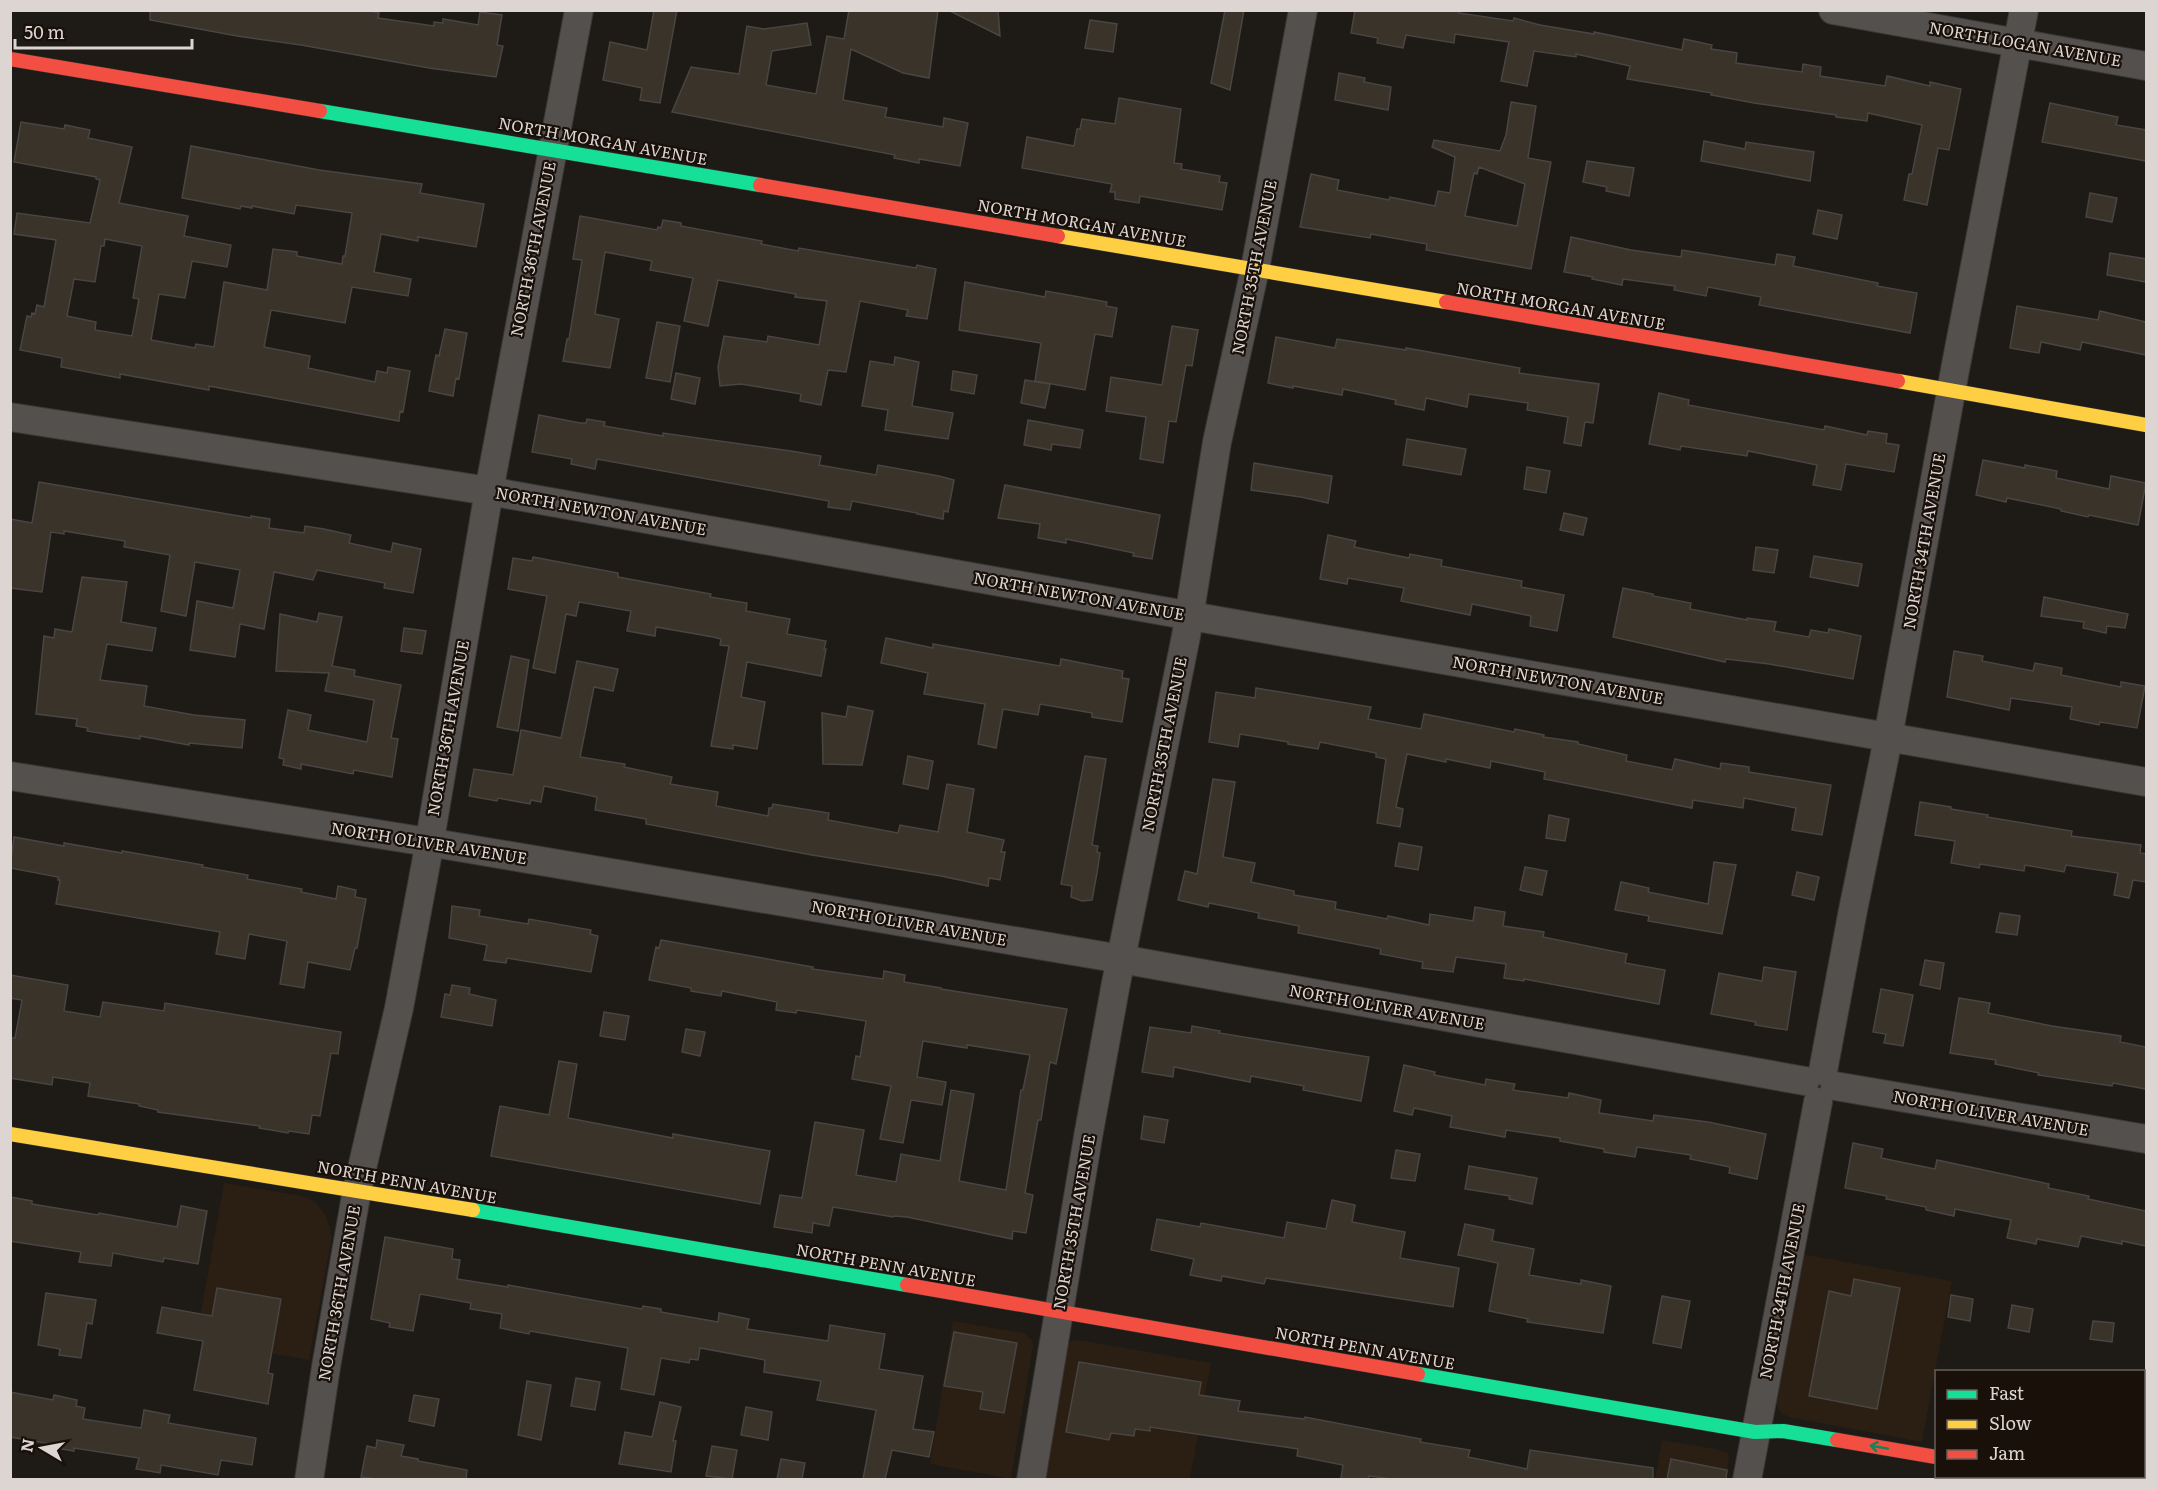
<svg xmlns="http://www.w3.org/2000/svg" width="2157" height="1490" viewBox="0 0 2157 1490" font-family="Literata,serif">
<rect width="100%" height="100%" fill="#1e1a16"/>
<path fill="#2b1e13" d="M224 1183 303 1196 315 1202 326 1216 332 1236 309 1360 196 1340Z
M1802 1254 1952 1281 1922 1442 1788 1417 1780 1412 1775 1402Z
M953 1321 1024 1333 1032 1340 1033 1346 1011 1479 930 1464Z
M1079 1340 1211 1363 1190 1479 1038 1480 1064 1350 1070 1341Z
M1662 1440 1716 1449 1729 1454 1727 1479 1655 1480Z"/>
<path fill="#3a332a" stroke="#484542" stroke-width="1.5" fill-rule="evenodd" d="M150 10H367L379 13 378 18 434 26V22L443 23V19L478 25 480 12 502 15 497 45 503 46 496 77 429 68 301 45 237 36 150 20Z
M654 10H677L660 103 640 100 642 88 603 80 610 42 647 50Z
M849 10H938L929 78 903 73 851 49 843 100 887 108 885 117 943 127 944 118 968 123 960 166 919 159V163L894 158 895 155 672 112 691 67 739 74 747 26 764 29 807 23 811 45 772 51 766 85 816 94 827 36 844 39Z
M948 10H998L1000 36Z
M1225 10H1244L1230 90 1211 83Z
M1355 10H1460L1459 13 1513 21 1514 18 1540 25 1594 34V32L1682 50 1684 39 1712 45 1711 49 1737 53 1736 63 1802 72 1803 64 1821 67 1820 76 1885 86 1887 76 1930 86V82L1961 89 1949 150 1938 148 1927 205 1904 200 1909 174H1912L1922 125 1868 113 1867 121 1836 117V115L1754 103 1711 95 1712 93 1627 79 1630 66 1576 54V57L1534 51 1527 86 1501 81 1509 42 1455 34 1454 43 1406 35 1403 48 1377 43 1378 38 1351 33Z
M1090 20 1117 24 1113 52 1085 48Z
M1339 73 1365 78 1364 82 1391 87 1388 110 1335 100Z
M1119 98 1181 109 1174 163 1182 164 1181 169 1220 176 1219 182 1227 183 1222 210 1140 196 1139 203 1115 199V192H1110L1112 184 1022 168 1027 137 1074 146 1077 129H1080L1082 119 1115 124Z
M1511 102 1536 106 1528 158 1551 162 1531 269 1426 250 1427 244 1371 234 1370 238 1300 227 1311 174 1339 180 1337 190 1389 200 1390 197 1435 206 1438 191 1450 193 1455 157 1432 147 1434 140 1500 151 1506 135ZM1479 167 1525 184 1517 226 1465 216 1474 173 1477 174Z
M2050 103 2118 117 2116 125 2146 130V161L2042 142Z
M21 122 64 129 65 125 90 130 88 138 132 147 119 203 188 216 184 236 231 245 227 267 192 261 185 298 159 294 151 340 195 348 196 344 214 347 224 282 267 290 273 249 297 252V256L342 264 343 256H345L352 213 296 205 294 214 252 206V208L241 206 240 209 182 198 191 146 319 170 422 184 420 193 484 204 476 247 418 237V241L381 234 374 272 411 279 408 296 352 287 345 323 271 310 264 347 310 356 308 368 375 382 377 371 387 373 388 367 410 371 403 412 400 411 399 421 209 386V390L120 374V378L61 367 62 358 20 350 27 316 31 317 32 313 35 314 37 305 44 307 56 240 14 234 17 213 90 223 100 180 96 179V177L14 162ZM105 239 142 246 133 298 139 299 132 336 95 330 96 322 67 316 74 279 95 282 101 246H104Z
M1704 141 1745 149 1746 142 1814 152 1810 181 1701 161Z
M1587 161 1634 168 1629 196 1606 191 1607 187 1583 182Z
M2090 193 2117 198 2112 222 2086 217Z
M1818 210 1842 215 1837 239 1813 234Z
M580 216 657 230 658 227 661 228 663 220 681 223V226L762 241 761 244 798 251 799 248 916 268 917 265 936 269 927 319 906 316 908 310 860 301 846 372 828 370 821 405 800 401 801 394 741 384 720 386 718 367 724 336 767 342 768 336 819 345 827 301 795 297 796 294 718 280 708 326 684 321 693 278 650 270 652 261 605 252 595 314 619 319 610 368 563 361 567 339H569L582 260 573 259Z
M1571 237 1631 250 1681 257 1682 250 1775 265 1777 254 1795 257 1793 266 1878 283 1877 286 1917 293 1910 333 1759 305 1761 297 1708 287 1706 296 1674 290 1675 286 1623 279 1622 285 1592 279 1593 277 1564 272Z
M2110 253 2146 259V282L2107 275Z
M965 282 1045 297 1046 291 1074 296 1107 302 1106 306 1117 308 1112 337 1095 334 1085 390 1035 381 1041 343 959 330Z
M2017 306 2098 320 2100 311 2146 322V355L2082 342 2080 350 2041 342 2039 353 2010 348Z
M657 322 680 326 670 382 646 378Z
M1172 326 1198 330 1192 366 1186 365 1176 422 1169 421 1163 463 1140 459 1146 417 1106 411 1111 377 1162 385Z
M445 329 467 333 459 379 456 378 453 396 429 391 436 355 439 356Z
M1276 337 1335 348 1337 339 1406 350V348L1520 368 1519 373 1599 384 1593 423 1585 422 1581 446 1564 443 1568 417 1527 410 1528 403 1469 394 1467 407 1426 398 1424 410 1395 404 1396 400 1343 389 1342 395 1293 386V388L1268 383Z
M895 357 919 362 912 406 953 413 948 439 885 430 888 410 862 406 870 361 894 365Z
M953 371 977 375 974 394 951 390Z
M676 373 700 378 695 404 671 399Z
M1025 380 1050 384 1045 408 1021 403Z
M1659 393 1689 400 1688 405 1824 430 1825 426 1867 435 1868 431 1887 434 1886 443 1899 445 1894 472 1846 464 1841 490 1813 485 1817 465 1748 451 1747 456 1681 446 1680 450 1649 444Z
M539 415 580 423H586L587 419 605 422 604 426 663 436V433L791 451 821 456 819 465 876 475 878 465 939 476 954 480 948 512 944 511 943 519 917 514V513L852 501 850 510 828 507 829 501 597 459 595 469 571 464 572 459 532 452Z
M1028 420 1083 430 1080 448 1052 444 1051 450 1024 445Z
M1407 439 1466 449 1461 475 1403 465Z
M1983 460 2025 468V465L2057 471 2056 478 2109 489 2111 476 2146 483 2138 525 2089 515 2088 517 2061 511V509L2007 498 2006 502 1976 495Z
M1254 463 1332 476 1328 503 1301 497 1251 490Z
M1527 467 1550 471 1546 493 1524 489Z
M39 482 251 518V516L270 519 269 528 304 533 305 526 324 529 351 535 349 543 391 552 393 543 421 549 413 593 384 588 385 583 317 570 313 580 274 572 264 629 240 624 235 657 190 650 197 601 233 608 240 570 195 562 186 616 161 611 170 555 124 547 125 541 64 531V534L51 532 42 592 10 588V519L32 523Z
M1005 485 1160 515 1152 559 1133 556 1134 553 1066 539V543L1038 538 1040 524 998 518Z
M1564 513 1587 518 1583 535 1560 530Z
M1328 535 1356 541 1354 547 1409 558 1410 554 1442 560 1441 566 1522 581 1521 587 1564 595 1557 631 1530 626 1531 616 1472 604 1470 615 1401 601 1404 588 1348 578 1347 584 1320 579Z
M1756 547 1778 550 1774 573 1753 570Z
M1814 556 1862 564 1858 586 1810 577Z
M533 557 618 573V577L711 594 710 597 747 603 746 611 790 619 787 634 826 641 824 649H826L821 676 747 662 741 697 765 702 757 749 733 745V749L711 746 729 646 720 645 721 639 713 637 656 627 655 636 627 631 631 611 579 602 576 616 566 614 555 673 533 668 547 596 508 589 513 558 532 561Z
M82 577 127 582 121 622 156 628 152 651 107 644 100 680 147 686 144 706 194 715 245 720 242 748 189 743V745L140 736V739L105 734 87 731 88 728 76 726 77 719 36 714 44 636 54 638 55 629 72 632Z
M1623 588 1653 594V596L1691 603 1690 609 1747 620V618L1776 622 1774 631 1809 637 1811 630 1828 633 1829 629 1861 636 1853 679 1769 664 1726 659 1725 662 1613 637Z
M2044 597 2128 614 2125 628 2107 626 2106 633 2083 628 2084 622 2041 616Z
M319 613 342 617 332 666 355 670 354 676 401 685 391 738 398 739 392 777 354 770 353 774 301 764V769L283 765 284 759 279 758 288 710 311 715 308 730 367 742 374 700 325 691 329 673 276 671 280 614 317 622Z
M404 628 426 631 422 654 401 651Z
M886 638 933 648V644L1060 666 1061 659 1123 671 1122 678 1129 679 1122 722 1092 717V713L1040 704 1038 715 1003 709 996 748 978 744 985 704 924 694 928 673 881 663Z
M1954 651 1983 656 1982 661 2033 671 2035 663 2062 668 2061 675 2121 687V682L2145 686 2137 728 2100 722 2099 725 2070 719 2072 707 2011 698 2009 710 1947 697Z
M511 656 529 660 518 731 497 727Z
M577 661 618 669 613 691 594 687 580 757 625 764 624 767 672 777 670 784 718 792 716 806 768 816 769 808H772L773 804 829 813 828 820 898 833 900 825 938 832 947 784 974 789 967 832 1004 840 1001 852H1005L1000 880 989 878 988 886 941 876 812 855 646 824V819L595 810 597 797 544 786 541 802 531 800 530 804 498 798 497 801 469 796 474 769 513 775 521 730 561 738Z
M1256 688 1371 707 1368 719 1421 729 1424 714 1514 732 1515 729 1544 735 1543 737 1578 742V744L1627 755 1626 761 1672 770 1675 759 1720 769 1721 763 1749 767V772L1831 785 1822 835 1792 830 1796 808 1744 798 1743 808 1693 800 1692 808 1544 779 1545 772 1491 761 1490 768 1446 759V762L1407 754 1396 807 1403 809 1400 827 1377 823 1386 759 1376 757V753L1320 742 1318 749 1288 744V742L1240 734 1238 747 1209 742 1216 692 1255 698Z
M848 706 873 711 862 765 823 764 822 713 846 717Z
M908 756 933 761 928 789 903 784Z
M1085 756 1106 759 1092 845 1098 846 1097 852 1100 853 1097 873 1092 900 1082 901 1071 897 1072 886 1061 884Z
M1213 779 1235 782 1223 857 1255 863 1251 882 1294 891V895L1336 902 1335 909 1387 919 1388 916 1429 925 1430 914 1473 921 1475 907 1505 912 1503 926 1544 932 1543 937 1627 954 1625 963 1665 970 1659 1004 1524 979V981L1504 978 1506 964 1456 957 1453 972 1422 968 1423 962 1380 954 1381 949 1298 933 1299 926 1258 918 1259 913 1209 903 1208 907 1178 900 1185 871 1197 874Z
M1920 802 1951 807V809L1988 815 1987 817 2072 831 2071 836 2141 845 2140 853 2146 854V882L2133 880 2129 898 2114 895 2118 873 2066 865 2064 872 2025 865 2024 871 1980 864 1979 868 1951 863 1955 841 1915 835Z
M1549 815 1569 819 1565 841 1546 838Z
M14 837 64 846V843L122 853V851L203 865 202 867 248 875 247 879 302 889 301 892 336 899 338 886 356 890 355 897 366 899 357 948H355L350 970 308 962 304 988 280 984 287 941 249 934 245 959 216 954 220 932 56 904 60 880H58V877L10 868Z
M1399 843 1422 847 1418 870 1395 866Z
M1714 862 1736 865 1722 934 1648 921 1649 916 1615 910 1621 882 1649 888 1648 892 1708 904Z
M1525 867 1547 871 1542 895 1520 890Z
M1797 872 1819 877 1814 900 1792 895Z
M452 906 480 910 479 916 528 924 529 919 591 930 590 934 598 936 591 972 507 958 506 963 484 960 487 945 449 938Z
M2000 913 2020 916 2017 935 1996 932Z
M661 940 813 967 812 969 883 979 884 971 905 975 904 982 941 988V989L1067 1009 1056 1064 1050 1062 1041 1120H1038L1025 1193 1033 1195 1026 1233 1013 1231 1012 1239 907 1217 894 1216 893 1217 833 1207 829 1226 813 1223 812 1233 774 1227 780 1195 802 1198 815 1122 864 1130 856 1175 896 1182 901 1154 940 1161 951 1090 974 1094 959 1181 1006 1190 1021 1090H1023L1030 1055 967 1045V1048L923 1041 917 1077 946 1082 942 1105 911 1100 903 1143 880 1139 891 1086 852 1079 856 1056 860 1057 866 1021 797 1010 796 1013 776 1010 777 1002 722 991 721 996 691 991V988L649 980 656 947 659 948Z
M1925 960 1944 963 1940 989 1920 985Z
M1764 967 1796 972 1787 1030 1755 1025 1756 1022 1711 1014 1719 973 1762 981Z
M10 975 68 985 64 1011 100 1017 103 1002 164 1011 165 1003 341 1032 338 1054 331 1053 320 1116 312 1115 309 1134 289 1131 288 1133 259 1128 260 1126 158 1112V1110L139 1106V1104L88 1096 90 1083 53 1077 52 1085 10 1078V1038H15L22 1000 10 998Z
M452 985 470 988 469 994 496 1000 492 1026 441 1017 445 994 450 995Z
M1881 989 1913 995 1903 1046 1884 1043 1886 1034 1873 1032Z
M1959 998 1990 1003 1988 1013 2052 1026 2121 1036 2120 1042 2146 1047V1089L2113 1083 2112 1086 2038 1075 2039 1073 1995 1064 1996 1060 1950 1053Z
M604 1012 629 1016 625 1040 600 1036Z
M1192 1026 1220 1031 1219 1033 1369 1057 1361 1101 1303 1090 1304 1086 1251 1076 1250 1082 1174 1067 1173 1077 1142 1072 1150 1027 1191 1033Z
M686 1029 705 1032 700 1056 682 1052Z
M559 1061 577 1064 568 1118 673 1138V1134L770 1151 760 1204 491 1156 500 1106 549 1115Z
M1404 1065 1435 1072 1434 1075 1485 1085 1486 1079 1515 1084 1513 1090 1568 1098 1569 1093 1601 1100 1599 1113 1653 1121 1654 1115 1708 1122 1766 1134 1757 1179 1729 1173 1730 1167 1690 1159 1691 1155 1637 1147 1635 1157 1604 1152V1149L1560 1141V1138L1506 1130 1505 1137 1450 1127 1452 1116 1414 1108 1412 1115 1394 1111Z
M1144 1116 1168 1120 1164 1143 1141 1139Z
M1853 1143 1883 1149 1881 1158 1935 1169 1937 1160 2049 1184 2048 1188 2089 1196 2088 1199 2146 1211V1246L2122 1241V1244L2081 1236 2078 1247 2037 1239 2036 1244 2007 1238 2011 1220 1955 1209 1954 1216 1926 1210V1207L1886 1199 1887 1196 1845 1188Z
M1396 1150 1420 1154 1415 1181 1391 1178Z
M1469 1166 1537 1178 1532 1204 1509 1199 1510 1196 1465 1189Z
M10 1197 32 1201V1204L98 1215 99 1213 177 1227 181 1206 207 1211 198 1264 164 1258 163 1262 113 1253 111 1266 79 1262 81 1252 10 1241Z
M1332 1200 1355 1205 1352 1222 1405 1232 1400 1258 1459 1268 1453 1307 1266 1278 1264 1284 1222 1276 1221 1281 1190 1275 1194 1259 1151 1250 1157 1219 1200 1227 1201 1223 1284 1238 1287 1222 1326 1229Z
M1465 1224 1494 1230 1492 1241 1534 1249 1529 1275 1581 1284V1280L1611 1286 1603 1333 1527 1322 1528 1319 1489 1311 1498 1263 1458 1255Z
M385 1237 453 1249 452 1259 460 1260 457 1279 508 1287V1285L642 1309 643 1306 661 1309V1312L718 1322 719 1313 749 1319 747 1329 828 1341 830 1325 885 1334 879 1369 923 1376 913 1429 934 1432 929 1457 892 1450 885 1479H863L876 1410 817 1400 821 1381 764 1372 765 1360 700 1348 698 1360 690 1359 689 1363 661 1358 654 1395 621 1389 628 1348 530 1331 529 1334 500 1328 502 1314 470 1309 471 1303 420 1294 413 1331 389 1327 390 1323 371 1319Z
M1854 1279 1900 1288 1877 1409 1809 1396 1829 1291 1851 1296Z
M217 1288 281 1299 268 1373 273 1374 268 1404 194 1390 203 1341 157 1333 162 1307 212 1316Z
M46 1293 96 1300 92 1324 87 1323 81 1358 59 1355 60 1349 38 1345Z
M1951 1295 1973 1299 1970 1321 1948 1317Z
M1662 1296 1690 1301 1681 1348 1653 1343Z
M2012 1305 2033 1309 2029 1332 2008 1328Z
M2093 1321 2114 1323 2112 1342 2090 1339Z
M954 1332 1017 1343 1004 1413 980 1409 983 1392 944 1386Z
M1079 1362 1201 1382 1199 1395 1240 1401 1238 1411 1304 1419 1305 1417 1421 1439 1420 1442 1470 1450 1468 1457 1527 1469 1530 1450 1653 1468V1479H1392L1369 1476 1368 1479H1351L1341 1478 1343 1465 1297 1456 1298 1449 1150 1427V1431L1135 1429 1134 1436 1111 1433 1109 1440 1066 1432Z
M576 1378 600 1382 595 1410 571 1406Z
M527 1381 551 1385 541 1440 518 1435Z
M10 1392 53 1400 54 1395 77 1400 76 1406 85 1408 83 1419 141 1428 144 1410 170 1415 168 1423 256 1438 252 1465 221 1460 218 1475 161 1465 160 1473 136 1469 139 1458 74 1448V1451L56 1448 57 1445 10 1437Z
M414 1395 439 1399 434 1426 409 1421Z
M660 1402 681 1407 673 1441H676L671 1472 619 1464 625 1432 652 1437Z
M746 1407 772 1412 768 1440 741 1435Z
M377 1440 404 1445 401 1456 418 1459V1461L467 1470 466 1479H377L361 1477 367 1446 376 1448Z
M712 1446 737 1450 732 1479 706 1476Z
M781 1459 805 1463 802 1479H777Z
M1671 1459 1727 1470 1726 1479H1667Z"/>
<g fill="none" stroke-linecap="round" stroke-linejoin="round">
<defs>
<path id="street" d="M1833 10 2146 66
M10 417 489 491 1208 619 2146 782
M10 776 428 842 1121 959 1805 1081
M1823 1071 1853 910 1884 759 1955 370 2024 10
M1835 1086 2146 1139
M309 1480 326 1367 357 1190 399 1008 426 863 489 491 579 10
M1031 1480 1088 1137 1116 983 1186 636 1217 442 1255 269 1303 10
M1747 1480 1818 1102"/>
<path id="fast" d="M320 111 760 185
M473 1210 907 1285
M1418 1374 1755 1432 1783 1431 1837 1440
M2048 1476 2065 1480"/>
<path id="slow" d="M1058 236 1446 302
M1898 381 2146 425
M10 1134 473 1210"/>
<path id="jam" d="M10 59 320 111
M760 185 1058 236
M1446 302 1898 381
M907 1285 1418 1374
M1837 1440 1936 1457"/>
</defs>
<use href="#street" stroke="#3a3734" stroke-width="30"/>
<use href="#fast" stroke="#3a3734" stroke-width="15"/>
<use href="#slow" stroke="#3a3734" stroke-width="15"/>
<use href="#jam" stroke="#3a3734" stroke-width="15"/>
<use href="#street" stroke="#54504e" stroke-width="28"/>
<use href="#fast" stroke="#16e098" stroke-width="14"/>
<use href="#slow" stroke="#ffcf43" stroke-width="14"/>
<use href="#jam" stroke="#f24e42" stroke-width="14"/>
</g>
<defs><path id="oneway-shaft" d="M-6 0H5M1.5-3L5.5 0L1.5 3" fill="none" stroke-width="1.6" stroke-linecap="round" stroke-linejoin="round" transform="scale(1.5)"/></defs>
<use stroke="#178258" href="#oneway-shaft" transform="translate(1879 1447) rotate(-170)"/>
<g text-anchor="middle" stroke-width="4.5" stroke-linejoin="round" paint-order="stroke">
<g font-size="16" fill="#dcd5d1" stroke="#19100a">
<text transform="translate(2025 44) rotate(10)" y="6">NORTH LOGAN AVENUE</text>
<text transform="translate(603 141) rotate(10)" y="6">NORTH MORGAN AVENUE</text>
<text transform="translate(1082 223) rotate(10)" y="6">NORTH MORGAN AVENUE</text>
<text transform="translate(533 249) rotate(-79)" y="6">NORTH 36TH AVENUE</text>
<text transform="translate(1254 267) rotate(-79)" y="6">NORTH 35TH AVENUE</text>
<text transform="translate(1561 306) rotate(10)" y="6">NORTH MORGAN AVENUE</text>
<text transform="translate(601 511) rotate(10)" y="6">NORTH NEWTON AVENUE</text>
<text transform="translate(1924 541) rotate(-80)" y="6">NORTH 34TH AVENUE</text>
<text transform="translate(1079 596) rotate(10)" y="6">NORTH NEWTON AVENUE</text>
<text transform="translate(1558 680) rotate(10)" y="6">NORTH NEWTON AVENUE</text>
<text transform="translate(448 728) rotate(-80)" y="6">NORTH 36TH AVENUE</text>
<text transform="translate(1164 744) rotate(-79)" y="6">NORTH 35TH AVENUE</text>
<text transform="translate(429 843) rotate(9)" y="6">NORTH OLIVER AVENUE</text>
<text transform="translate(909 923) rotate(10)" y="6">NORTH OLIVER AVENUE</text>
<text transform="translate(1387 1007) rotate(10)" y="6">NORTH OLIVER AVENUE</text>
<text transform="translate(1991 1113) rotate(10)" y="6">NORTH OLIVER AVENUE</text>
<text transform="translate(407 1182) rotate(10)" y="6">NORTH PENN AVENUE</text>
<text transform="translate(1074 1222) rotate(-80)" y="6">NORTH 35TH AVENUE</text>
<text transform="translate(886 1265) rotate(10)" y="6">NORTH PENN AVENUE</text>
<text transform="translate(1782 1291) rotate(-79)" y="6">NORTH 34TH AVENUE</text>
<text transform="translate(339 1293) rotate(-80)" y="6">NORTH 36TH AVENUE</text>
<text transform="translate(1365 1348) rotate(10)" y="6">NORTH PENN AVENUE</text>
</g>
</g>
<rect width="2157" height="1490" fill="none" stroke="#dcd5d1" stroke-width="24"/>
<rect x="1935" y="1370" width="210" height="108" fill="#19100a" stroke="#675f5a" stroke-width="1.5"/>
<rect x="1947" y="1390" width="30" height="9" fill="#16e098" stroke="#675f5a" stroke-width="1.5"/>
<text x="1989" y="1400" font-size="18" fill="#dcd5d1">Fast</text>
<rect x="1947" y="1420" width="30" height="9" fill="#ffcf43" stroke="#675f5a" stroke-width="1.5"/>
<text x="1989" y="1430" font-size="18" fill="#dcd5d1">Slow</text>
<rect x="1947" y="1450" width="30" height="9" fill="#f24e42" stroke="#675f5a" stroke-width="1.5"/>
<text x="1989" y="1460" font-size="18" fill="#dcd5d1">Jam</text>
<g transform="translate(42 1448) rotate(280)" stroke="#19100a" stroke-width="4.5" paint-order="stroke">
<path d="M0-4.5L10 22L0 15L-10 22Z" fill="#dcd5d1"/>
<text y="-9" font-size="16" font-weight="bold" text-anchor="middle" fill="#dcd5d1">N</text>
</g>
<path d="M15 39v9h177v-9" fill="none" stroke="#dcd5d1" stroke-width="3"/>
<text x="24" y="39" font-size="18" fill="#dcd5d1" stroke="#19100a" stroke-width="4.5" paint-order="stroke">50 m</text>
</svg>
